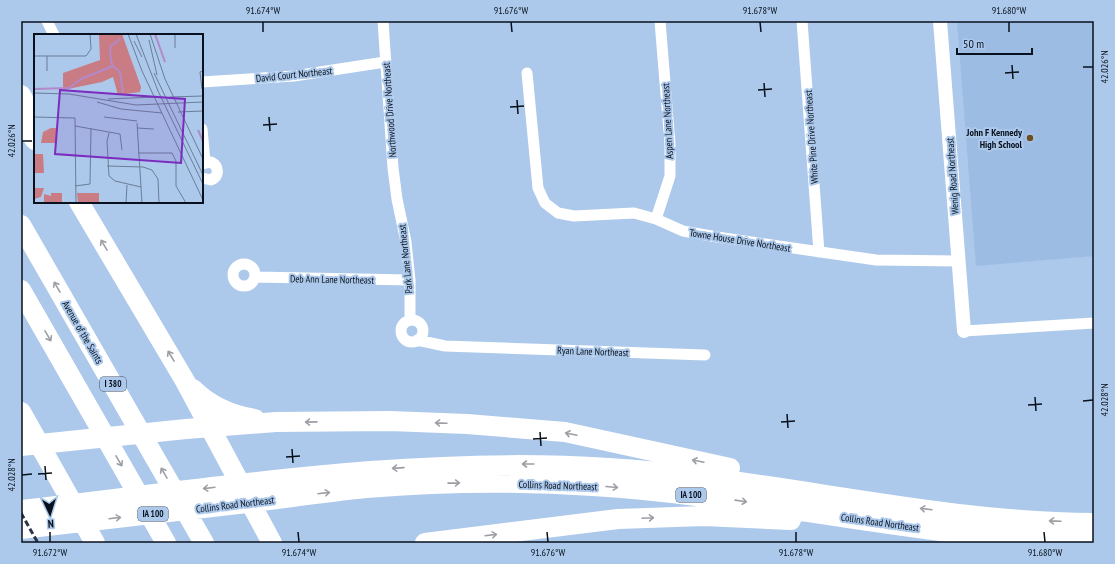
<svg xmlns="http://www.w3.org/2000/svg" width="1115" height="564" viewBox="0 0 1115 564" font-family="'PT Sans Narrow',sans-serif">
<rect width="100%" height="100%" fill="#acc8ea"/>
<path fill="#9cbce4" d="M957 21H1094V256L976 266Z"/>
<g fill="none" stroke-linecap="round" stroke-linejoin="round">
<path stroke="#fff" stroke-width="11" d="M47 21 54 35
M383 21 393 168 397 199 406 242 410 280V320
M802 21 819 252
M527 73 538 188 545 203 558 213 574 216 634 213 656 219 683 231 717 237 876 260 959 261
M202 82 294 76 385 62
M202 129 205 162
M202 164 211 162C219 166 220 176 211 180L202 178
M656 219 670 176V144L660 21
M233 275a11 11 0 1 1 22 0a11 11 0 1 1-22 0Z
M255 277 410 280
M401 331a11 11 0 1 1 22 0a11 11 0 1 1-22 0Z
M964 331 1094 323
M417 340 445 346 705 355"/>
<path stroke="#fff" stroke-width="14" d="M940 21 964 331"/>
<path stroke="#fff" stroke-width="20" d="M21 95 35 121
M21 121 35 140
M79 202 185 381 272 543
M21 225 204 543
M21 290 166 543
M193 389C210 406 230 415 255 419
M21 412 95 543
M21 446 186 429 276 422 390 421 467 424 565 432 730 468
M21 510C216 488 412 455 609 468 772 478 931 522 1094 523
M21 529C96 520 172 512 247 503 287 498 326 492 366 488 441 482 517 481 593 486 761 496 926 541 1094 542
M425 543 618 519 704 516 791 520"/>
<path stroke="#293647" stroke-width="3" stroke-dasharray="6 3" stroke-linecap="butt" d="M21 513 38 543"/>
</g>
<defs><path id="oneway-shaft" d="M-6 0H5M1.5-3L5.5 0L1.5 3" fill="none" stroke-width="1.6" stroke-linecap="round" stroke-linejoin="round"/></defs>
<g stroke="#9c9fa4">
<use href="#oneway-shaft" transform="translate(104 245) rotate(-121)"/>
<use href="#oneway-shaft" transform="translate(57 287) rotate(-120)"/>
<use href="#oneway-shaft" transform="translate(48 336) rotate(60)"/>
<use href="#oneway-shaft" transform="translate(171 356) rotate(-121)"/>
<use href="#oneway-shaft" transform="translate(311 422) rotate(179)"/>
<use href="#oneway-shaft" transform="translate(441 423) rotate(-178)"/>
<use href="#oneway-shaft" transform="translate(571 434) rotate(-168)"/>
<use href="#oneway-shaft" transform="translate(119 461) rotate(60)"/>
<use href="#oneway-shaft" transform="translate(698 461) rotate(-168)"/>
<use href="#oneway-shaft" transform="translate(528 464) rotate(180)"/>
<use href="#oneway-shaft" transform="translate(398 468) rotate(176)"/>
<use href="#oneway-shaft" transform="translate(164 473) rotate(-120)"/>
<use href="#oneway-shaft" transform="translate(454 483) rotate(-1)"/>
<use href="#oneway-shaft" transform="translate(612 487) rotate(5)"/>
<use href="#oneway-shaft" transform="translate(209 488) rotate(173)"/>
<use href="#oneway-shaft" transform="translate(324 493) rotate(-7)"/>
<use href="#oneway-shaft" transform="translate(741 501) rotate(8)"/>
<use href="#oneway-shaft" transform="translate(926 509) rotate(-173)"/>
<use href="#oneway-shaft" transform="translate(115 518) rotate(-7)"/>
<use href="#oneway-shaft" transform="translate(648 518) rotate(-3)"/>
<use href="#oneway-shaft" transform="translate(1055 521) rotate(-178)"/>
<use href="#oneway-shaft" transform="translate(491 535) rotate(-7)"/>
</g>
<path fill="none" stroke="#07101c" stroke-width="1.5" d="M263 22V32M511 22 512 32M760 22 761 32M1009 22V32M1012 65 1013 79M1083 67H1093M1005 73 1019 72M764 83 765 97M758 90 772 89M517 100 518 114M510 107 524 106M269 117 270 131M263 125 277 124M22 141H32M1035 397 1036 411M1083 401 1093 400M1028 405 1042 404M787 414 788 428M781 422 795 421M540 432 541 446M533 439 547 438M292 449 293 463M286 457 300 456M45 466 46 480M38 474 52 473M22 475 32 474M50 532V542M298 532 299 542M547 532 548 542M796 532V542M1044 532 1045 542"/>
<circle fill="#6e4f24" stroke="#acc8ea" stroke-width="1.5" cx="1030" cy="138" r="4"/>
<g text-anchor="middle" stroke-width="4" stroke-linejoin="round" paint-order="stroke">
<g fill="#acc8ea" stroke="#38475a" stroke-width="1">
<rect x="100" y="377" width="26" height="14" rx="3"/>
<rect x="676" y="488" width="30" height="14" rx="3"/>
<rect x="138" y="507" width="30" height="14" rx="3"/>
</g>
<g font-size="9" font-weight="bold" fill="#07101c">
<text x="113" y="387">I 380</text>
<text x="691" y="498">IA 100</text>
<text x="153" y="517">IA 100</text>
</g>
<g font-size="10" fill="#07101c" stroke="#acc8ea">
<text transform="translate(294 74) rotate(-6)" y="4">David Court Northeast</text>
<text transform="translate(389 110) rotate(-94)" y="4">Northwood Drive Northeast</text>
<text transform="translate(667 121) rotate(-93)" y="4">Aspen Lane Northeast</text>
<text transform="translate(811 137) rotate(-94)" y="4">White Pine Drive Northeast</text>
<text transform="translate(952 176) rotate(-94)" y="4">Wenig Road Northeast</text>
<text transform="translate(740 240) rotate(9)" y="4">Towne House Drive Northeast</text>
<text transform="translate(405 259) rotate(-96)" y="4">Park Lane Northeast</text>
<text transform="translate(332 279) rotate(1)" y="4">Deb Ann Lane Northeast</text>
<text transform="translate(83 332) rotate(60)" y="4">Avenue of the Saints</text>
<text transform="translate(593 351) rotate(2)" y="4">Ryan Lane Northeast</text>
<text transform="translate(558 485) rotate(2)" y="4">Collins Road Northeast</text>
<text transform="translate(235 504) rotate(-7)" y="4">Collins Road Northeast</text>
<text transform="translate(880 522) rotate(8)" y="4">Collins Road Northeast</text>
</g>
<g font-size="10" font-weight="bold" fill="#07101c" stroke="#acc8ea" text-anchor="end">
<text x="1022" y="136">John F Kennedy<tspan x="1022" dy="12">High School</tspan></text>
</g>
</g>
<g transform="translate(34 34)">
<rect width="169" height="169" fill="#acc8ea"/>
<path d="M65 0H88L107 53 106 58 84 61 79 43 68 48 29 56V39L66 26ZM17 94H22L23 109H7L9 98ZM1 120H9L10 139H1ZM0 154H10L7 163 0 165ZM17 159H28V169L10 168V160L17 162ZM43 159H65V169H44Z" fill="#c97c84"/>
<path fill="none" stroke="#b389c9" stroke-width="2" d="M121 0 131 28M86 5 77 12 76 20 78 31 86 38 89 59M0 55 35 54 47 45 79 32M164 96 169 107"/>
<path fill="none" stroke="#6a7e98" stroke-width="1" d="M94 0 108 37 169 166M102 0 124 57 169 150M116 0 131 45 169 125M141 0V14M115 6 123 41M100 7 108 23M0 22H52L57 15 56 0M13 22V37M120 39 169 141M168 55 166 38 169 37M0 59 35 60 102 71 169 68M136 63 169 62M74 65 122 63M63 68 87 75 128 79M144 78 169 77M0 83 41 84 42 169M70 83 103 87M103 89 108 169M41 92 86 100 88 116M103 94 120 95M75 99 73 107 75 142 81 147 107 153M104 119H138L142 127V152L152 169M73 132 109 133 118 136 124 145 125 169M41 152 56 150 57 94M92 169 93 151"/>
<path fill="#7b2cbf" fill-opacity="0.15" stroke="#7b2cbf" stroke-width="2" d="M26 56 151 65 147 129 21 120Z"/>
<rect width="169" height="169" fill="none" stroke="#07101c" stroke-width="2"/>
</g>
<rect width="1115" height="564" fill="none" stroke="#acc8ea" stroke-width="44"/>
<g transform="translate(50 514) rotate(176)" stroke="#acc8ea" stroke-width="3" paint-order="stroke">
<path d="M0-3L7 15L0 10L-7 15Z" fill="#07101c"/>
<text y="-6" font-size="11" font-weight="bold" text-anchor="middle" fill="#07101c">N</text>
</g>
<path d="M957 48v6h75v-6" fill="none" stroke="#07101c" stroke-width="2"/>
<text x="963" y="48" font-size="12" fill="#07101c" stroke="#acc8ea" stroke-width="3" paint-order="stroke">50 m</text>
<rect x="22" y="22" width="1071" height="520" fill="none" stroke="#07101c" stroke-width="1.5"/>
<g font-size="10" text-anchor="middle" fill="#07101c">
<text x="263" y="14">91.674°W</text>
<text x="511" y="14">91.676°W</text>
<text x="760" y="14">91.678°W</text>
<text x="1009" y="14">91.680°W</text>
<text transform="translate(1104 67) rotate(-90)" y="4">42.026°N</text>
<text transform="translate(11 141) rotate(-90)" y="4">42.026°N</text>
<text transform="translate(1104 400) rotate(-90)" y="4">42.028°N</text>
<text transform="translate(11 475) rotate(-90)" y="4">42.028°N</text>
<text x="50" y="556">91.672°W</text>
<text x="299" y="556">91.674°W</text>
<text x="548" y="556">91.676°W</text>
<text x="796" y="556">91.678°W</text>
<text x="1045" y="556">91.680°W</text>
</g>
</svg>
